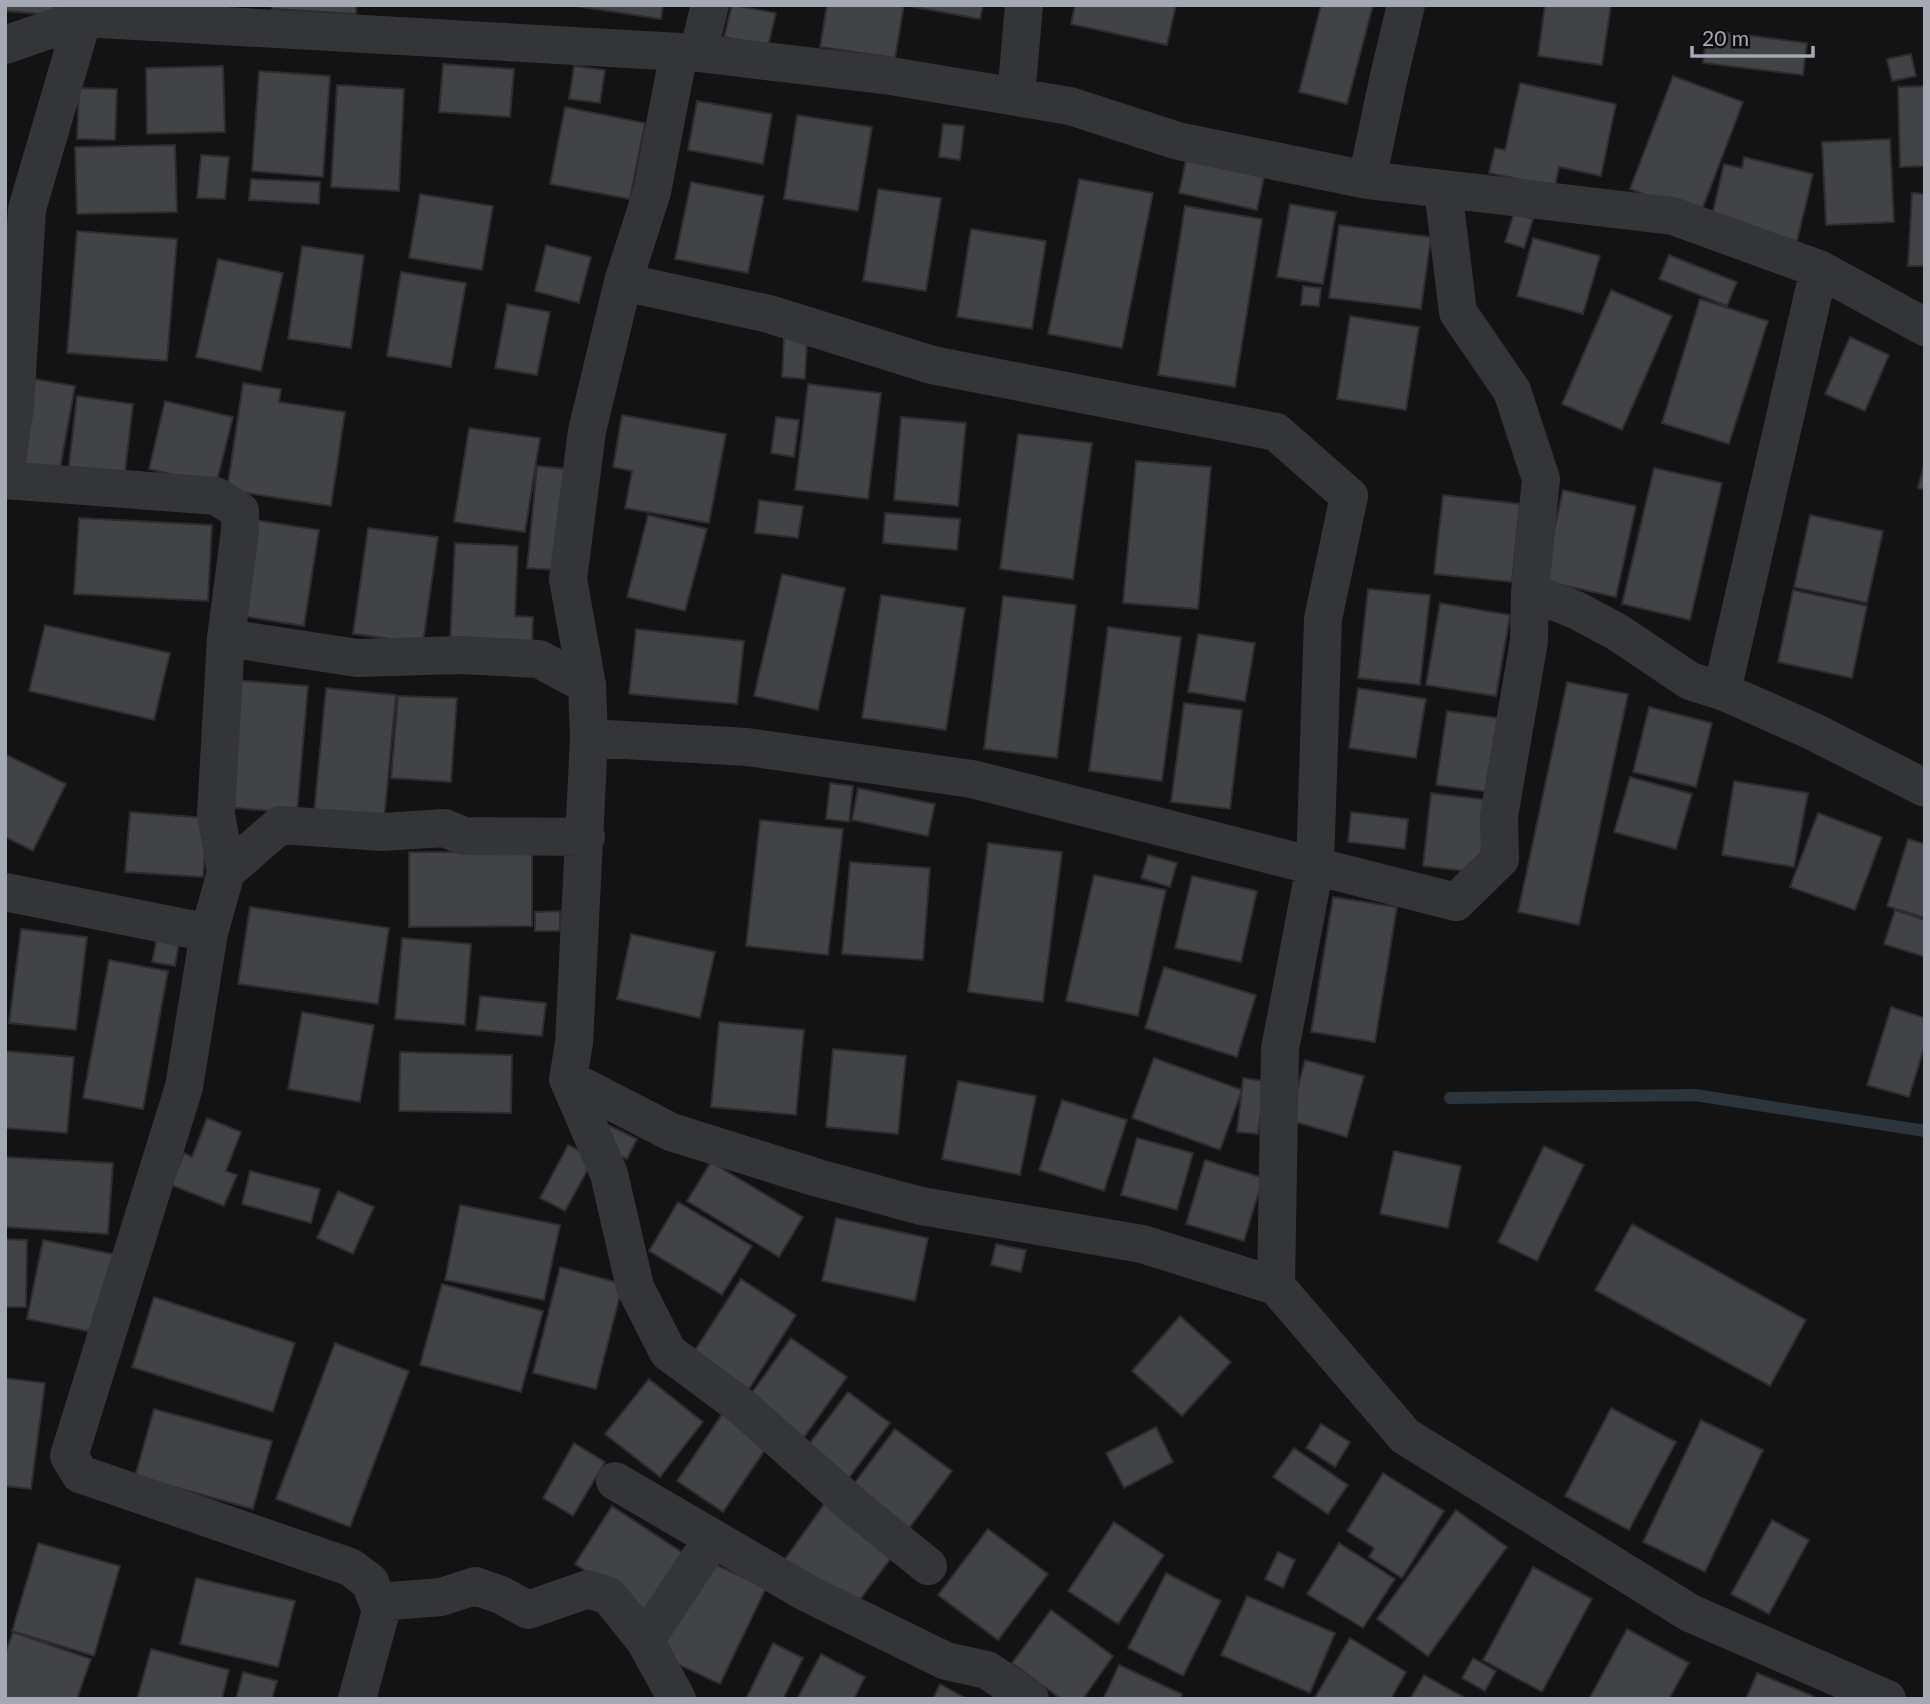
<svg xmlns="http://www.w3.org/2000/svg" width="1930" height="1704" viewBox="0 0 1930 1704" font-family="Lato,sans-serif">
<rect width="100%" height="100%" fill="#131314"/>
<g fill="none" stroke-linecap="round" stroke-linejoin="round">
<path stroke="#2d353c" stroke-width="12" d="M1450 1098 1695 1095 1925 1131"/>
</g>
<path fill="#424347" stroke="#2d2d30" stroke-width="2" d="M5 5H55L54 15 5 11Z
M272 5H356V14L272 9Z
M569 5H663L661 19Z
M732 5 776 13 768 46 724 37Z
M827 5H904L895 58 820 47Z
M915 5H983L980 19 914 7Z
M1075 5H1176L1167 45 1071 24Z
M1321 5H1373L1347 104 1299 92Z
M1545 5H1611L1602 65 1538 56Z
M1707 30 1807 43 1803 75 1703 63Z
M1911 54 1916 76 1892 81 1887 59Z
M443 64 514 69 510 117 439 112Z
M223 66 225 132 147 134 146 68Z
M574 66 605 70 600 103 569 99Z
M259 71 330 76 323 177 252 171Z
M1673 76 1743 102 1700 215 1630 189Z
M1520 83 1616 104 1601 176 1559 167 1555 187 1489 173 1495 148 1505 150Z
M337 85 404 89 399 191 331 187Z
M1925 86V166L1900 167 1898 87Z
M79 88 117 89 115 140 77 139Z
M697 101 772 114 763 164 688 150Z
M565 107 645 123 630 199 550 184Z
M797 115 872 127 858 211 784 199Z
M943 124 964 126 960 160 939 157Z
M1890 139 1894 222 1826 225 1822 142Z
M175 145 177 212 77 214 75 147Z
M201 155 229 157 225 199 197 198Z
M1744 157 1813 174 1797 241 1711 220 1724 164 1742 168Z
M1186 160 1264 177 1257 210 1179 193Z
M251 179 320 182 319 204 249 200Z
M1079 179 1153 193 1122 348 1048 334Z
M691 182 764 196 748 273 675 259Z
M878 189 941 198 926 291 863 281Z
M1912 193 1925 194V266H1908Z
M420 194 493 206 482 270 409 258Z
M1290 204 1336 212 1323 284 1277 277Z
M1185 206 1262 219 1235 387 1158 375Z
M1514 213 1533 219 1524 248 1505 242Z
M1339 225 1431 237 1421 309 1329 298Z
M971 229 1046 241 1032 329 957 317Z
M77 231 177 239 167 361 67 353Z
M1533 238 1600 256 1583 314 1517 296Z
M546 245 591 257 579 303 535 291Z
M302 246 364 255 351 348 288 339Z
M1669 255 1737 282 1727 306 1659 279Z
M218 259 283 273 261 371 196 357Z
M401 272 466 283 451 367 387 356Z
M1303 286 1321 288 1319 306 1301 305Z
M1611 290 1672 316 1622 430 1562 404Z
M1700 299 1768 321 1729 444 1662 423Z
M507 304 550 312 537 375 495 368Z
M1350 316 1419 327 1406 410 1337 399Z
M784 337 807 339 805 379 782 377Z
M1850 337 1889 355 1865 411 1825 394Z
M35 379 75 386 58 480 18 473Z
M243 383 281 389 279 402 345 412 331 506 227 490Z
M808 384 881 393 868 499 795 490Z
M77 396 133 404 124 481 68 473Z
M165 401 233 417 216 485 149 469Z
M622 415 726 434 709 523 625 508 632 471 613 467Z
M776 417 799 420 794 457 771 453Z
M901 417 966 423 958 506 894 500Z
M469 428 540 438 525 532 454 522Z
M1018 434 1092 443 1073 579 1000 569Z
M1925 460V490L1918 488Z
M1136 461 1211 467 1198 609 1123 603Z
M537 466 566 469 556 570 527 568Z
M1654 468 1722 483 1690 620 1622 604Z
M1563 490 1636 506 1616 597 1543 581Z
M1443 495 1520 504 1512 582 1434 574Z
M759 500 803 506 798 538 755 533Z
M885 513 960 519 957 550 883 543Z
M648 515 707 529 685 611 627 597Z
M1810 515 1883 531 1867 603 1794 587Z
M79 518 212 525 208 601 74 594Z
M250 519 319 530 304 626 235 615Z
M368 528 438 537 423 643 353 634Z
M455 543 518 546 515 616 533 617 532 646 450 642Z
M782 574 845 588 818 710 754 696Z
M1368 589 1430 595 1420 685 1358 678Z
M1793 590 1867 606 1852 678 1778 662Z
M881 595 965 608 946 730 862 718Z
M1003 596 1076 605 1057 758 984 749Z
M1440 603 1510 615 1496 696 1426 685Z
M45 625 170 653 154 720 29 691Z
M1108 627 1181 637 1162 781 1089 771Z
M636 629 744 641 737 704 629 694Z
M1198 634 1255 643 1245 701 1188 692Z
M235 680 308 686 297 813 224 807Z
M1567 682 1628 694 1579 925 1518 912Z
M326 688 396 695 384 820 314 813Z
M1358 688 1426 699 1416 758 1349 748Z
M398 696 457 698 451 782 391 778Z
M1184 703 1242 710 1230 809 1171 802Z
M1649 707 1712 723 1696 787 1633 772Z
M1447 711 1506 719 1496 793 1436 785Z
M5 754 66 784 33 851 5 837Z
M1630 777 1692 794 1676 849 1614 832Z
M1734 781 1808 793 1794 867 1722 855Z
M830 783 853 786 849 822 826 819Z
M858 788 935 804 928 836 852 820Z
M1431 793 1488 800 1479 873 1423 866Z
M130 812 208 818 203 877 125 872Z
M1351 812 1408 819 1405 849 1348 842Z
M1818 813 1882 837 1855 910 1790 887Z
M760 820 843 829 828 955 746 946Z
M1908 839 1925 844V918L1887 906Z
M988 843 1062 852 1043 1002 968 992Z
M409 852H532V926L409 927Z
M1148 855 1177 863 1170 887 1141 878Z
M850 862 930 868 923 960 842 954Z
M1094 875 1166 890 1138 1016 1066 1001Z
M1192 876 1257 891 1241 962 1175 948Z
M1333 897 1397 907 1375 1042 1311 1032Z
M250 907 389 928 378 1004 238 984Z
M1895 910 1925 920V957L1884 944Z
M560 911V931H535V912Z
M21 929 87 937 76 1030 9 1023Z
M158 933 180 937 175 966 152 962Z
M631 934 715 952 700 1018 617 999Z
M402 938 471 944 465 1025 395 1019Z
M109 960 168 971 143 1109 83 1098Z
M1164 967 1256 995 1237 1057 1145 1028Z
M480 996 546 1003 542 1036 476 1030Z
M1891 1007 1925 1018V1044L1909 1097 1867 1085Z
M302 1012 374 1025 360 1102 288 1089Z
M719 1022 804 1030 796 1115 711 1107Z
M833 1049 906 1056 898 1134 826 1127Z
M5 1051 74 1057 67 1133 5 1128Z
M400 1052 512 1055 511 1113 399 1111Z
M1154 1058 1242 1090 1220 1150 1132 1118Z
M1305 1060 1364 1076 1347 1137 1289 1120Z
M1243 1078 1265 1081 1258 1134 1237 1132Z
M958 1081 1036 1096 1020 1175 942 1159Z
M1062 1100 1127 1120 1104 1191 1039 1170Z
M207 1118 241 1132 226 1171 237 1175 224 1206 171 1185 184 1153 192 1157Z
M608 1125 637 1139 627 1159 599 1145Z
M1137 1138 1193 1153 1177 1210 1121 1195Z
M568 1145 594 1158 565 1211 540 1198Z
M1544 1146 1584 1165 1537 1261 1498 1242Z
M1394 1151 1461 1166 1448 1228 1380 1214Z
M5 1157 113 1163 108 1234 5 1227Z
M1205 1160 1263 1178 1244 1241 1186 1224Z
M711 1162 803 1217 779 1257 687 1201Z
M250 1171 320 1189 311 1223 242 1204Z
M338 1191 374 1207 353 1254 317 1238Z
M678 1202 752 1246 722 1295 649 1251Z
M460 1205 560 1225 544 1300 445 1280Z
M836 1218 928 1238 915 1301 822 1281Z
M1632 1224 1806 1320 1770 1386 1595 1290Z
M5 1239 27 1240 26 1307H5Z
M43 1240 113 1254 97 1333 27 1319Z
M996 1244 1026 1250 1021 1272 991 1265Z
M560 1267 623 1284 596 1389 533 1373Z
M741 1279 796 1315 744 1397 688 1361Z
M442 1284 543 1311 521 1392 420 1365Z
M154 1297 295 1343 273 1412 132 1367Z
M1180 1316 1231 1362 1182 1416 1132 1371Z
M791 1338 847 1377 802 1440 746 1401Z
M335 1343 409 1371 350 1527 276 1499Z
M5 1378 45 1383 31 1489 5 1486Z
M649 1379 703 1422 660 1477 605 1434Z
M848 1392 890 1423 845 1483 803 1452Z
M1611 1408 1676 1442 1629 1530 1565 1496Z
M154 1409 272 1441 253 1509 135 1476Z
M723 1413 769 1444 723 1512 677 1481Z
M1701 1420 1763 1450 1705 1572 1643 1542Z
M1321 1424 1350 1442 1335 1467 1306 1448Z
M1156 1427 1173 1462 1124 1488 1106 1453Z
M895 1429 952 1471 907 1531 850 1489Z
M574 1443 605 1462 573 1516 543 1498Z
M1294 1448 1348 1485 1328 1514 1273 1477Z
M1383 1473 1444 1511 1402 1578 1369 1557 1374 1548 1347 1531Z
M825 1503 894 1554 853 1609 785 1559Z
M612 1506 686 1555 649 1612 575 1564Z
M1456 1510 1507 1547 1428 1656 1377 1619Z
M1772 1520 1809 1540 1769 1614 1731 1594Z
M1114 1522 1164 1555 1118 1624 1068 1591Z
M988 1529 1048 1574 998 1640 938 1595Z
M38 1543 120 1566 94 1656 12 1631Z
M1339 1543 1395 1579 1363 1628 1307 1594Z
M1278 1552 1295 1560 1283 1588 1265 1579Z
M704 1559 766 1588 720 1684 658 1655Z
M1533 1567 1592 1599 1542 1692 1483 1660Z
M1166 1573 1221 1601 1183 1676 1128 1648Z
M196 1578 295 1601 278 1667 180 1644Z
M1247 1596 1335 1633 1310 1693 1221 1655Z
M1051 1610 1113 1656 1083 1699H1061L1012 1663Z
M1627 1629 1689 1663 1669 1699H1589Z
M13 1632 91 1659 77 1699H11L5 1697V1654Z
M1350 1638 1406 1672 1391 1699H1314Z
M773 1643 803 1658 783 1699H746Z
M151 1649 229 1670 222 1699H137Z
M821 1654 865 1677 854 1699H797Z
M1473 1658 1496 1671 1485 1691 1462 1678Z
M1119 1665 1182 1694 1180 1699H1103Z
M243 1672 277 1681 272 1699H236Z
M1757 1673 1813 1696 1811 1699H1746Z
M1424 1675 1467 1699H1410Z
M940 1684 967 1699H933Z"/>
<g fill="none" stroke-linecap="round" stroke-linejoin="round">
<path stroke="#343539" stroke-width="38" d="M5 45 83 18 698 53 891 76 1070 106 1178 141 1367 180 1673 216 1819 269 1925 327
M679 52 652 192 623 282 587 431 568 579 587 685 589 738 574 1043 568 1079 671 1132 818 1178 921 1206 1142 1244 1276 1286 1405 1436 1690 1613 1887 1699
M698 53 710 5
M1016 97 1024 5
M1367 180 1389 76 1406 5
M623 282 769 314 932 365 1276 432 1349 496 1323 619 1315 866 1280 1049 1276 1286
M5 475 15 407 27 209 83 18 84 5
M5 480 216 496 240 511V531L226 638 216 814 226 872 209 933 184 1087 69 1456 80 1474 350 1567 370 1582 381 1611 357 1699
M1530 592 1576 610 1617 632 1690 681 1722 691 1812 731 1925 788
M226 638 357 658 460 655 539 659 587 685
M1722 691 1819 269
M589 738 747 747 972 779 1456 902 1500 859 1499 816 1529 641 1530 592 1541 479 1512 391 1458 312 1443 189
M226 872 280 825 383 832 444 828 464 836 586 837
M5 892 209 933
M568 1079 609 1174 635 1287 668 1352 741 1406 855 1507 928 1566
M615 1481 807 1593 946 1661 987 1670 1030 1699
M378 1602 441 1597 475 1586 501 1595 528 1610 588 1589 609 1596 645 1641
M677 1699 645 1641 713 1538"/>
</g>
<rect width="1930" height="1704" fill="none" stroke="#a5a9b3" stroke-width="14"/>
<path d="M1692 46v10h121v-10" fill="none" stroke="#a5a9b3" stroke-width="3.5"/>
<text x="1702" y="46" font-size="21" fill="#a5a9b3" stroke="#0e0e0f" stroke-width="5" paint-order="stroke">20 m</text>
</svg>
